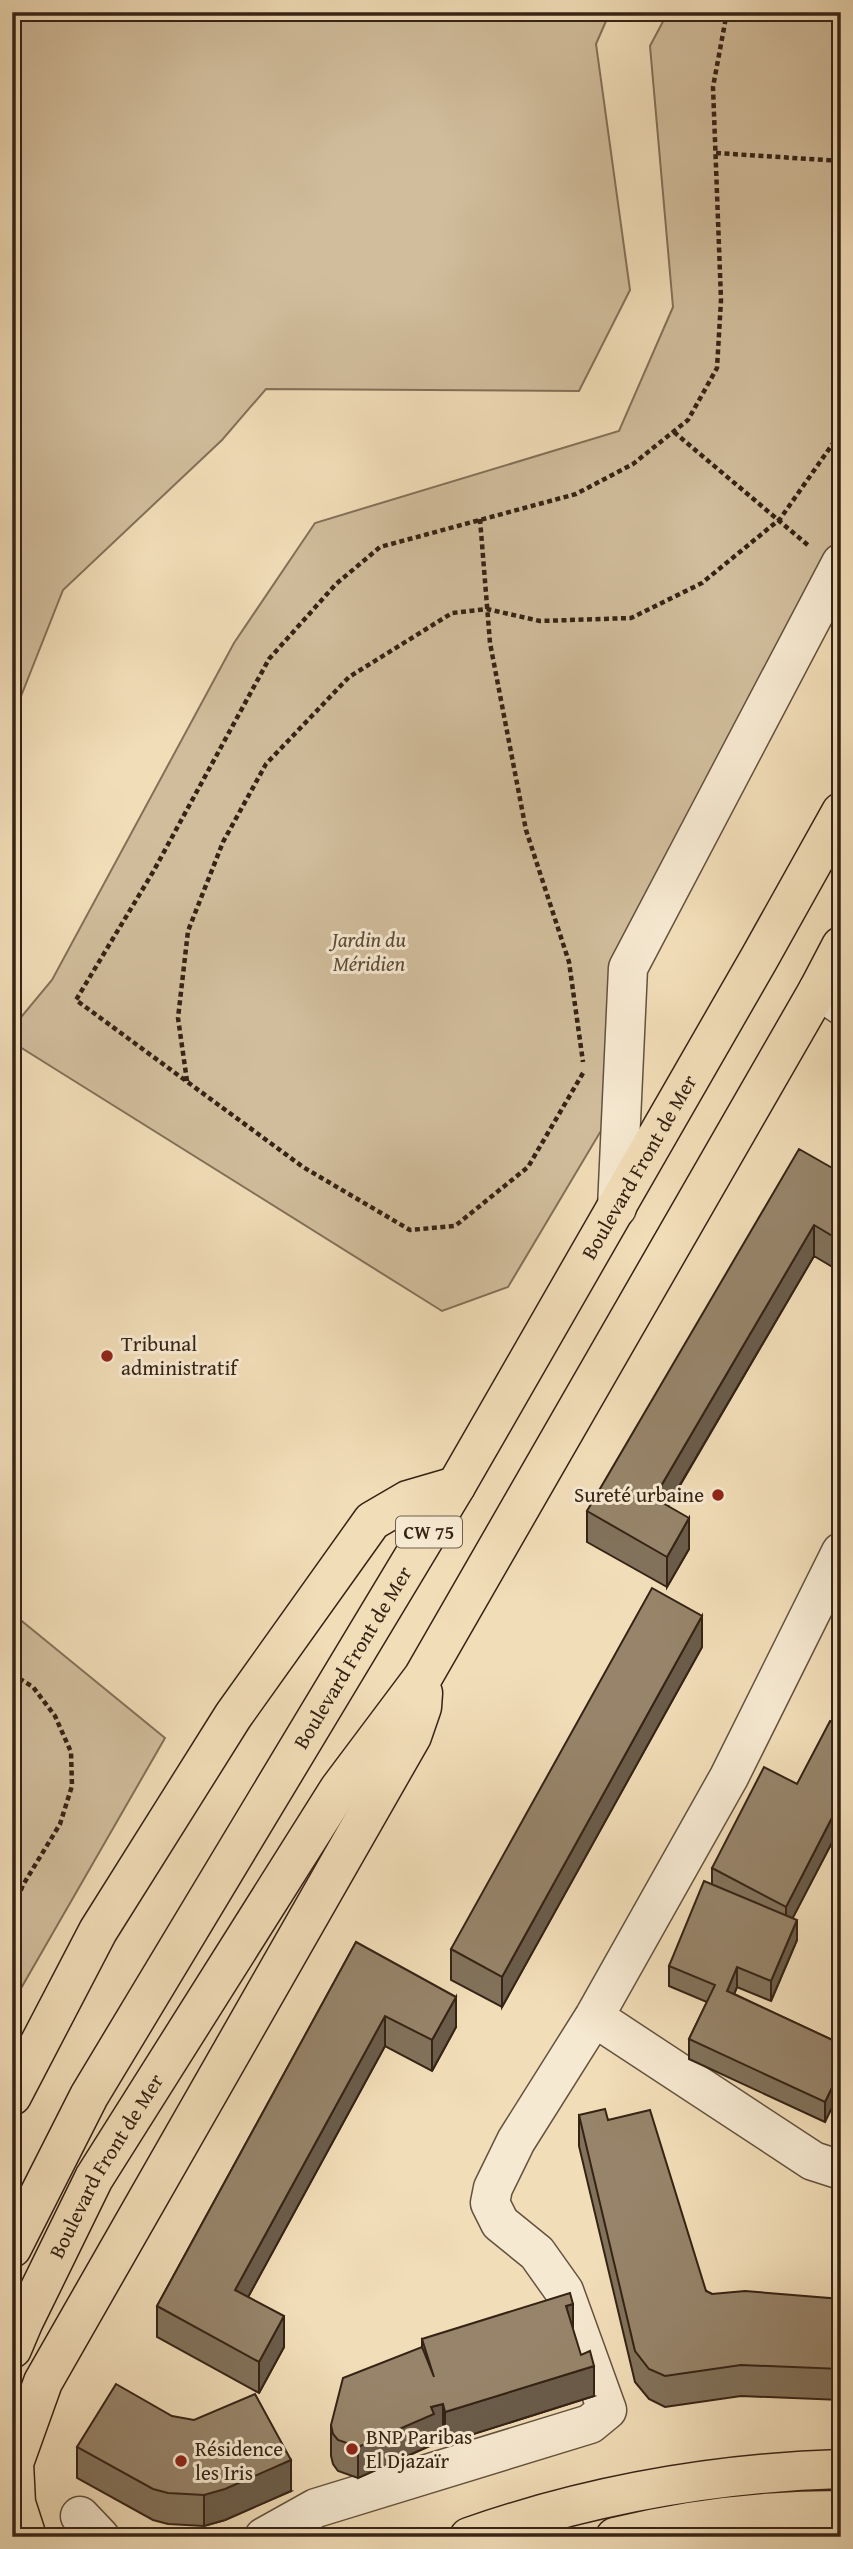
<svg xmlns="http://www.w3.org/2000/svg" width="853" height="2549" viewBox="0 0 853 2549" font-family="'Gentium Book Plus',serif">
<rect width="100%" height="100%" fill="#f1ddb8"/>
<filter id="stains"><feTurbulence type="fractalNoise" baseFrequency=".00286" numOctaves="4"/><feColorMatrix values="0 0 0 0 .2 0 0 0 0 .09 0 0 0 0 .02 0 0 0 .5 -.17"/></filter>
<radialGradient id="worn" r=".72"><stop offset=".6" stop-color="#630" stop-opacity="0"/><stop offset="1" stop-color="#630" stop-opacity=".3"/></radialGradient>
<path fill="#d1bd9c" stroke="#837058" stroke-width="2" d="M22 12H610L596 44 630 290 579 391 266 389 222 440 63 590 12 719V34Z
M668 12H841V601L639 949 608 1119 508 1287 442 1311 12 1042V1028L52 980 234 643 315 523 619 431 673 307 650 46Z
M12 1613 165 1738 12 2004Z"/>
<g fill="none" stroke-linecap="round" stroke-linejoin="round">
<defs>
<path id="minor" d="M818 990 841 1005
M617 1208 628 968 841 563
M594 2017 813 2161 841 2170
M80 2516 100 2537
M264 2537 316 2508 590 2424 607 2410 564 2291 537 2253 500 2223 490 2203 493 2188 516 2141 594 2017 729 1777 841 1552"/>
<g id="major">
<path d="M12 2096 98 1931 233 1716 372 1521 408 1500 456 1486"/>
<path id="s1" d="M12 2248 89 2096 456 1486 760 957 841 812"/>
<path id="s2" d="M12 2349 23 2323 94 2178 339 1789 423 1677 818 990 841 946"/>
<path d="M27 2537 16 2503 14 2463 43 2382 412 1736 422 1707 423 1693"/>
<path d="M469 2537C589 2495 714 2473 841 2469"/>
<path d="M615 2537C688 2519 765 2510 841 2510"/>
</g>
</defs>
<use href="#minor" stroke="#64523e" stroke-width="41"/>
<use href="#major" stroke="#352315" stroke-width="41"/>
<path stroke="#352315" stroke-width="4.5" stroke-dasharray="5 3.5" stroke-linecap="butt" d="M716 153 841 161
M674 432 809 546
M480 519 490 643 526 830 569 962 583 1062
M583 1073 528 1167 455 1226 410 1230 303 1167 76 1000 153 872 269 659 336 584 380 547 576 494 633 464 688 420 717 368 721 300 713 87 727 12
M187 1081 178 1018 188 931 223 842 266 764 349 677 452 613 487 609 540 621 631 618 702 583 780 519 841 432
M12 1674 33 1687 55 1716 71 1752 72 1786 60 1824 23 1885 12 1912"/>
<use href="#minor" stroke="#f6e9d1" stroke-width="38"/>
<use href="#major" stroke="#f1ddb8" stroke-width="38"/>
</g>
<path fill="#82725b" stroke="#352315" stroke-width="2" d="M841 1173V1272L814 1256 668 1506 689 1549 667 1587 587 1542V1511Z
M702 1647 502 2007 451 1980V1949Z
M841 1727V1832L838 1831 792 1918 797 1940 771 2001 737 1987 734 1994 841 2044 825 2122 689 2059V2039L707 2002 669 1986V1966L712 1885V1868L797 1784Z
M356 1942 456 2027 432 2071 385 2046 248 2297 284 2347 259 2393 157 2337V2306Z
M579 2115 608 2120 706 2291 712 2294 841 2299V2400L741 2396 665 2407 649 2399 635 2382 579 2146Z
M422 2339 594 2396 445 2443 443 2435 434 2438V2444L358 2478 338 2471 333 2464 331 2456V2425L422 2348Z
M77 2447 291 2491 225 2520 204 2526 168 2524 153 2520 77 2478Z"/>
<path fill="#6a5c4a" stroke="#352315" stroke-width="2" d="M814 1225V1256L654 1529V1498Z
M689 1518V1549L667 1587V1557Z
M702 1616V1647L502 2007V1977Z
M838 1806V1831L786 1931V1907Z
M797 1920V1940L771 2001V1981Z
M737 1967V1987L727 2011V1991Z
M456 1997V2027L432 2071V2040Z
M385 2016V2046L235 2321V2290Z
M841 2069V2089L825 2122V2102Z
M573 2304V2335L566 2306Z
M284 2316V2347L259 2393V2362Z
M594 2366V2396L445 2443V2412Z
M443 2404V2435L434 2438V2444L358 2478V2447L431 2407Z
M291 2460V2491L225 2520 204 2526V2495Z"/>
<path fill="#97846a" stroke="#352315" stroke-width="2" d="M799 1149 841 1173V1241L814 1225 654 1498 689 1518 667 1557 587 1511Z
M652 1588 702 1616 502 1977 451 1949Z
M830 1721 841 1727V1808L838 1806 786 1907 712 1868 764 1767 797 1784Z
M704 1881 797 1920 771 1981 737 1967 727 1991 841 2044V2069L825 2102 689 2039 715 1985 669 1966Z
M356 1942 456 1997 432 2040 385 2016 235 2290 284 2316 259 2362 157 2306Z
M605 2109 608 2120 650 2110 706 2291 712 2294 745 2291 841 2299V2369L741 2365 665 2376 649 2369 635 2351 579 2115Z
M570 2293 573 2304 566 2306 581 2355 590 2351 594 2366 445 2412 443 2404 431 2407 434 2414 358 2447 338 2440 333 2434 331 2425 343 2378 422 2347 434 2377 422 2339Z
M116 2384 172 2416 194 2420 255 2394 291 2460 225 2489 204 2495 168 2493 153 2489 77 2447Z"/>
<g fill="#8f2418" stroke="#f6e9d1" stroke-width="2.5">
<circle cx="107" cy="1356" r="7"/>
<circle cx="718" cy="1495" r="7"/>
<circle cx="352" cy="2449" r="7"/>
<circle cx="181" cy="2461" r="7"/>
</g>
<g text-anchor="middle" stroke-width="6" stroke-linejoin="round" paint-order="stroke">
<rect fill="#f6e9d1" stroke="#6f5e4d" stroke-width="2" x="396" y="1516.5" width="66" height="31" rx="5"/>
<g font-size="19" font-weight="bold" fill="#352315">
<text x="429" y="1539">CW 75</text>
</g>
<g font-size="21" font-style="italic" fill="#5c4a37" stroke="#f6e9d1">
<text x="369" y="947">Jardin du<tspan x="369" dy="24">Méridien</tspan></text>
</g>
<g font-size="21" fill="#352315" stroke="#f6e9d1">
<text dy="7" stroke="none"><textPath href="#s1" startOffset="1250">Boulevard Front de Mer</textPath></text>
<text dy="7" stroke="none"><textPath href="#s1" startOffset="682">Boulevard Front de Mer</textPath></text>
<text dy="7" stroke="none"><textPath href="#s2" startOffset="206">Boulevard Front de Mer</textPath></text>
</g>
<g font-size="21" fill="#352315" stroke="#f6e9d1" text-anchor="start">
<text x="121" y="1351">Tribunal<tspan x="121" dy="24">administratif</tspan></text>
<text x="704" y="1502" text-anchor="end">Sureté urbaine</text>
<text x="366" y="2444">BNP Paribas<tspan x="366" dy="24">El Djazaïr</tspan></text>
<text x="195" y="2456">Résidence<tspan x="195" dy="24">les Iris</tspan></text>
</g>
</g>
<rect width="853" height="2549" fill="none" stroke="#f1ddb8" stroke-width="42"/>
<rect x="14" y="14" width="825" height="2521" fill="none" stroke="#352315" stroke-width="3.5"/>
<rect x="21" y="21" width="811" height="2507" fill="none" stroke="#352315" stroke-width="2"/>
<rect width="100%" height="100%" filter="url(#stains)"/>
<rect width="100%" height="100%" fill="url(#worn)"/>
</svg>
